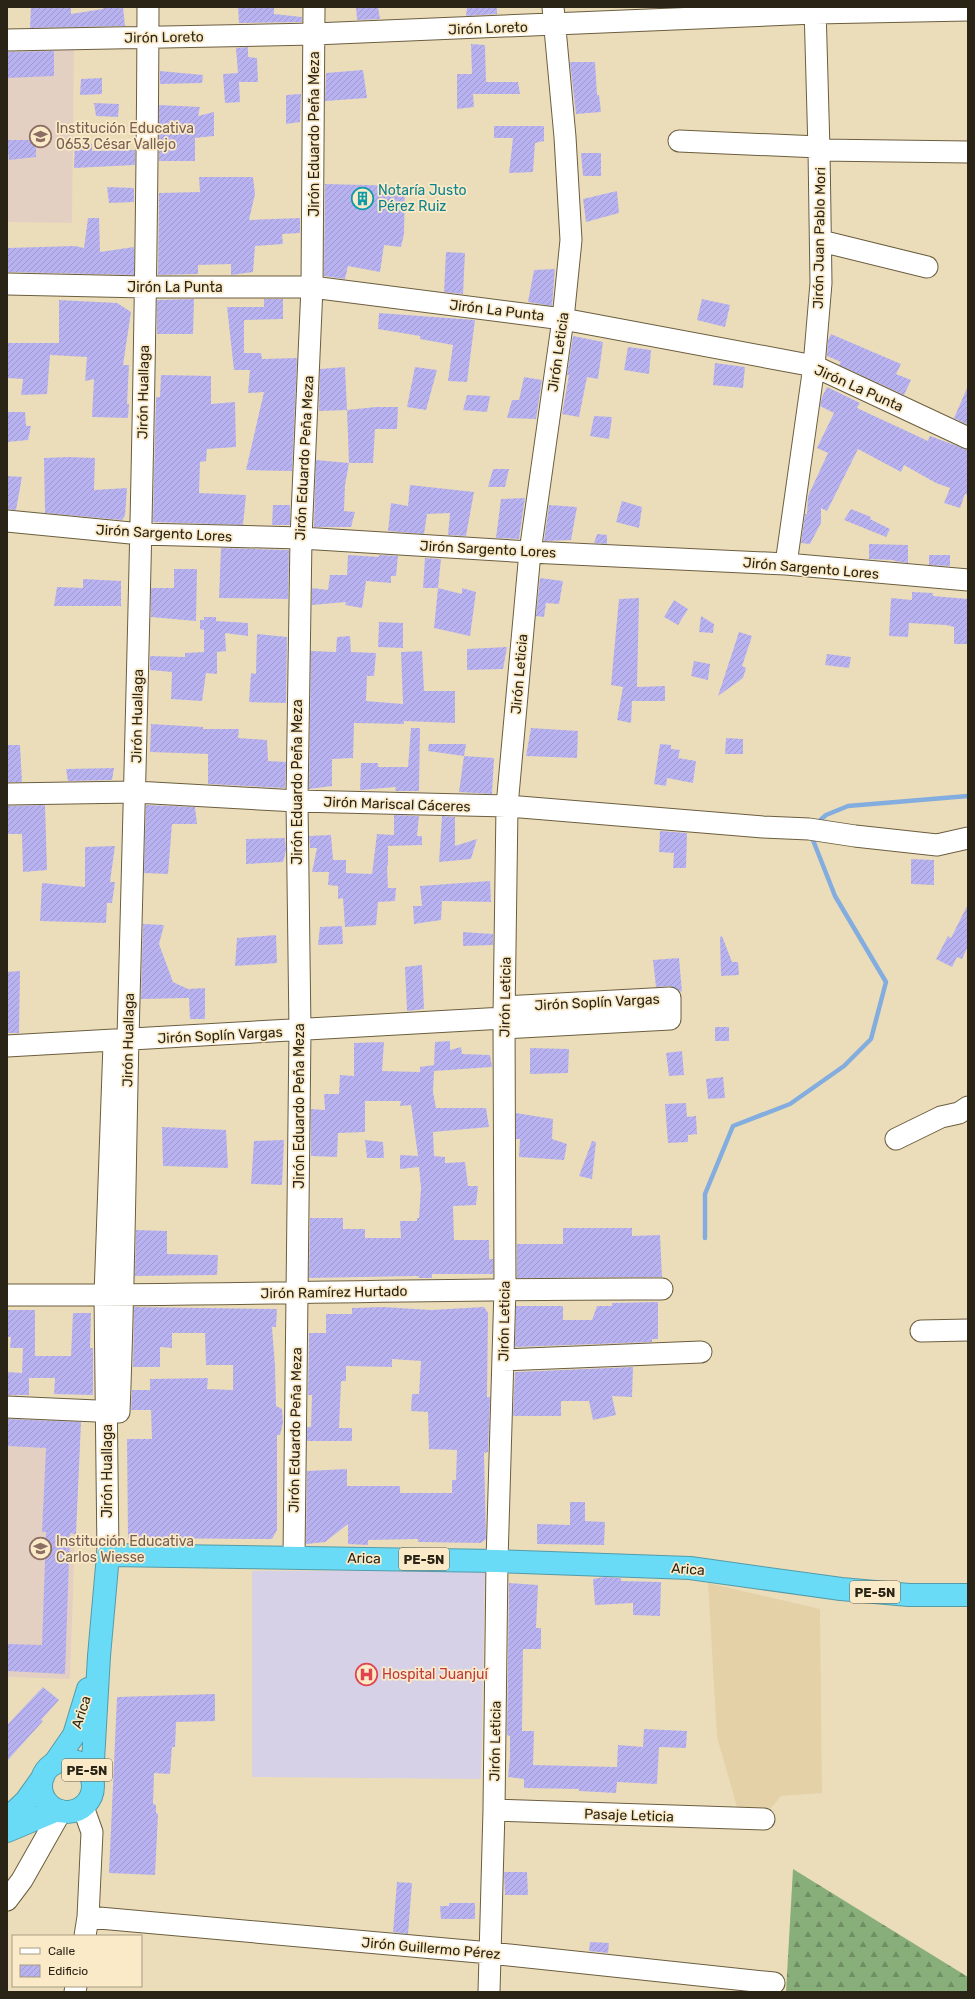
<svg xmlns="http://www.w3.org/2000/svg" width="975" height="1999" viewBox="0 0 975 1999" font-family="Rubik,sans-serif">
<defs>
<pattern id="forest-firs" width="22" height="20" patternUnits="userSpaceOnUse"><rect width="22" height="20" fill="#88af7a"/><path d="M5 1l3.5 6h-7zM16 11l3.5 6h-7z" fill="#6f8e63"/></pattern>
<pattern id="building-hatch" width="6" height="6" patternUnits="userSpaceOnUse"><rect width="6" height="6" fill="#b8b3f0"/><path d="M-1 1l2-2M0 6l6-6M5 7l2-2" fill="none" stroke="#9e9acd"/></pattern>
</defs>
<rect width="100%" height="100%" fill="#ecddba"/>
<path fill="#e4d1a8" d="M708 1583 820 1609 822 1793 781 1796 771 1808 737 1807 717 1737Z"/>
<path fill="#e4d0c2" d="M7 50H74L72 223 7 222Z
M7 1418H57L79 1421 70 1679 7 1677Z"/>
<path fill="#d6d1e6" d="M485 1570 481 1779 252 1777V1571Z"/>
<path fill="url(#forest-firs)" d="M793 1869 968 1977V1992H786Z"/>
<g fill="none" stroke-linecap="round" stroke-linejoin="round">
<path stroke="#83acdf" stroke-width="4.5" d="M817 823 826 815 848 806 968 796
M705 1238V1194L733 1126 790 1104 844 1066 871 1039 886 982 835 896 811 835"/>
</g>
<path fill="url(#building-hatch)" d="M31 7H71V14L103 9 104 7H123L125 26 30 28Z
M238 7H274V14L302 17V22L239 23Z
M356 7H378L380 19 357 20Z
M467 7H497V14L466 16Z
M471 44 485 45 486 82H518L520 94H473L474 107 457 109V74H472Z
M248 47V57L257 58 258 82H239L240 102 225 103 223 74 238 73 236 48Z
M54 51V76L7 78V52Z
M570 62H595L597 95H599L601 112 576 114Z
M363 70 367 98 325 101 326 73Z
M160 71 203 75 202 83 160 84Z
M102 78V94L80 95 81 79Z
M301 94 300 122 286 124V95Z
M94 103 119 104 118 117 96 116Z
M159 105 200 107 198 116 214 112V136L195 138V161H159Z
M494 126H544V141L535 143 533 172 509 173 513 138H494Z
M7 140H36V157L9 160Z
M75 142 92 144V151L135 150V165L74 168Z
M581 153H601V176H583Z
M199 177H253L255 194 249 220 300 218V233L282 234 283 244 255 246 253 272 231 275V264L198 265V274L158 275 159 193 200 192Z
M325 184 405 186 404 234 401 247 384 245 380 272 348 266 345 279 324 276Z
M107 187 134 188V202L109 203Z
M617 191 619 213 586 222 583 199Z
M88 218H99L100 252 134 247V275L7 272V248L75 246 84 248Z
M446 252 465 253 463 294 444 292Z
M555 269 552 306 528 302 534 270Z
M194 299 193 334H157V300Z
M264 299H283V319L244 320V353H261L262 359 297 358 292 471 246 470 264 392 248 393 250 370H234L227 307H264Z
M702 299 730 305 725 327 697 320Z
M59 300 117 303 131 312 123 365H129L127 404H129L128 418 92 417 94 379 85 381 87 357 50 355 47 394 21 395 23 379 7 378V343H59Z
M379 313 475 320 467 382 448 381 453 345 420 339V336L378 329Z
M831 334 901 364 896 374 911 380 904 395 839 365 841 362 827 356 828 340Z
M573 336 603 342 598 379 587 377 579 417 562 414 569 375H567Z
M628 347 651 350 649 374 624 370Z
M715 363 745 367 743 388 713 385Z
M345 367 347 410 319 411 320 369Z
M415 367 437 370 426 410 407 407Z
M161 375 211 376V404L235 402 236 447 207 449 206 461 200 462 199 493 246 495 243 525 153 522 156 397H160Z
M524 377 542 380 536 419 507 418 512 400H519Z
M968 386V425L954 418Z
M827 387 860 403 857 408 928 441 930 436 968 450V495L965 494 960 508 944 503 950 488 936 483 904 465 901 472 858 449 827 511 821 508V523L810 544 801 543 805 514H807L808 496 828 453 817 448 834 413 820 406 822 397Z
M467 395 490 396 487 412 463 410Z
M376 407H398L397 429H375L373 463H349L347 410Z
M7 412H25L26 426H31L28 440 7 442Z
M594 416 612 417 609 439 590 436Z
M69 457 95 458 94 490 127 488 125 516 122 520 45 513 44 458Z
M316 460 349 463 345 485 344 511 355 512 351 527H314Z
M493 469H509L505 487H488Z
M7 476 22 477 16 510 7 509Z
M410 485 474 492 466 536 448 535 450 513 427 514 424 534 388 531 391 503 408 506Z
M525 498 519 539 496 538 501 499Z
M622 501 642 507 639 528 616 522Z
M273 505H290V525H272Z
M549 505 577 507 571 540 544 541Z
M851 509 871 517 870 519 890 529 886 537 844 520Z
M597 534 607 535V544L594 543Z
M869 544 908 545V563L894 561V560L869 559Z
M221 548 289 550 288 599 219 598Z
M348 555 379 557V555L398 556 396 576H391V583L366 581 362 608 345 605 346 602 312 605V588L328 590 330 575H347Z
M929 555H950V566L929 565Z
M425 558 441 559 438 588H423Z
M174 569H197L196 621 151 617V588H174Z
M540 578 563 581 559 604 546 603 544 617 536 616Z
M83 579 121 581V606H54L57 587 83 588Z
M438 588 462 594V588L476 592 470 636 434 628Z
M912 592 933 593V596L968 599 967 644H954V627L946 625 909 623 908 637 889 636 891 598 912 600Z
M639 598 637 687 665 686V701H632L631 723 617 720 623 687 611 685 619 599Z
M674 600 688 609 678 625 664 617Z
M701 616 714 624 713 633 699 632Z
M204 617H216V621L248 623V636L225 633 226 651 217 652V674L206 673 202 701 171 699 172 672 150 670V656L185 657V653L204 652V630L200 629V620H204Z
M379 622 403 623V648L378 647Z
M739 632 752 636 742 666 746 668 743 678 718 696Z
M257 634 287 637 286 703 249 702 251 673 256 674Z
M350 636 351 652 376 653 374 676H367L366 701 403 704 401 652 422 651 424 691H455V723L404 721V724L354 723 353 758 332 759V786L309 789 311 651 336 652 337 637Z
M507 647 503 669 467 670V649Z
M827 654 851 657 849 668 825 665Z
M694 661 710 664 708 680 691 676Z
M151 724 203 727V729H239L238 738 267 740 268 761 286 762 285 788 208 784V754L150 752Z
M411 728H420L419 791H395L396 787 360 790 361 763H378V767H408Z
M531 728 578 731 577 758 526 756Z
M726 738 743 739V754H725Z
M429 744H466L464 756 428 751Z
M660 744 671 745V749L680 750 678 758 696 761 693 783 667 778 666 786 654 784Z
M7 745H20L22 782H7Z
M464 756 494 758 492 794 459 792Z
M114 768 112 780 68 781 66 769Z
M45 805 47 870 23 872 22 834H7V806Z
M146 805 195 807 197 824H172L168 874 144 873Z
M394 815 419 816 417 836H422V845L388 846V866H387L388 888H396L395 901 378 902 376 925 345 927 343 898 338 899V886L328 885 329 872H312L317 848H310L309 836 331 835 333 860H346V873L372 874 377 834 394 835Z
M442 816 455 817V846L477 839 471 859 439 862Z
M660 831 687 833 686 868H673L674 853 659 852Z
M285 838 286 850 283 862 246 864V839Z
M115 846 110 882H115L112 903H107L106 923 40 921 42 883 85 887V847Z
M911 859 934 860V885L911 884Z
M490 881 491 902 442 901 441 920 414 924 413 906H422L420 886Z
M968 904V946L962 959 957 957 952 967 936 959 948 936 951 938Z
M143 924 164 925 159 944 173 982 188 989 205 988V1019H190L189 998 141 999Z
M342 926 343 944 318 945 320 927Z
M463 932 493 934V945L463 946Z
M276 935 277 963 235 966 237 938Z
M722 936 732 962H738L739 975 721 976 720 937Z
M679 958 682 992 670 986 656 987 653 960Z
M422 965 424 1009 407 1011 405 967Z
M20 971 19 1033H7V972Z
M715 1027H729V1041H715Z
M450 1041V1050L461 1047 462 1054 490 1055 492 1067 434 1071 433 1092 436 1108H486L489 1127 433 1132 434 1156 445 1157V1163L465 1162 468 1186H478L476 1205 453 1206 454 1240H489V1259H493V1274H432V1278H419L418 1276 309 1278 310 1218H343V1229H365V1238H401L400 1221H417V1218H419L421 1188 419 1167 400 1169V1155L418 1156 411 1105 400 1106 401 1101H365V1132L338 1133 337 1157 311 1156V1109L325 1110 324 1094H339L340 1075 354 1076V1043L384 1042 382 1071 420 1072V1067L434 1065 435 1042Z
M530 1048 569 1049 568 1073 530 1074Z
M682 1051 684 1075 669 1076 666 1053Z
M723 1077 725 1098 708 1099 706 1079Z
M686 1103 687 1117 696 1116 697 1134 688 1135V1142L668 1143 665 1104Z
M516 1113 553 1119 552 1139 567 1144 564 1160 519 1157 520 1139H516Z
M162 1127 226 1130 228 1168 163 1166Z
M284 1140 282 1185 251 1184 254 1141Z
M365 1140 383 1142 384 1158H367Z
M592 1141 596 1142 592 1179 579 1176Z
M563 1228H632V1236L660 1235 662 1277 517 1278V1244H563Z
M136 1230 167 1231V1254L218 1255 217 1275 135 1276Z
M658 1302V1339H652V1342L515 1347 516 1306H563V1320H592L597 1306H612V1303Z
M134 1307 277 1309 276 1327H272L275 1366 276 1406 282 1409 283 1423 280 1435H277V1530L272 1539 128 1538 127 1439H152L151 1410H131L132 1390H150V1379L208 1378 207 1389 233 1390V1365H206L205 1333H172V1348L160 1347V1367H133Z
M383 1307 431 1310 484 1307 488 1313 487 1397H490L488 1452 484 1453 486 1539 481 1543 418 1542V1539L368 1540V1545L348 1544V1524L325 1542 306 1544 307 1471 347 1469V1486H400V1493H452V1480H456L457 1450 429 1449 428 1412 411 1411 412 1394H419L421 1361 392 1359V1367L346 1366V1381H341L339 1428H352V1441H307V1427H311L312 1395H308L309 1333H326V1314H352V1308Z
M7 1310H35V1356H71L73 1313H91L90 1348H93V1395L54 1394 55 1378H29V1395H7V1372L22 1373 23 1348H10L11 1337H7Z
M633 1367 632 1397 612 1396 616 1415 593 1420 589 1401H561V1416H513L515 1372Z
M7 1419 81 1422 76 1534 70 1533 65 1674 7 1671V1644L42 1645 46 1532H42L46 1448 7 1446Z
M570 1502H585V1521L605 1522 604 1545 537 1544V1524L570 1525Z
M604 1577 621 1578V1581L661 1582 660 1616 633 1615V1603L595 1605 593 1579Z
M509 1583 538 1585 536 1628H541V1649H523L522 1731H534L533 1765 617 1767 618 1745 643 1747 644 1729 687 1731 686 1748 659 1747 657 1784 617 1782 616 1793 579 1791V1789L524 1788V1779L508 1777 510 1758V1736L507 1735Z
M43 1687 59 1700 41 1720 43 1721 7 1761V1725Z
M215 1694V1721L176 1722 175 1747H172L170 1774 154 1773 153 1804 156 1805V1813L158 1814 155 1875 109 1873 117 1697Z
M504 1872H527L528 1895H505Z
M397 1882 412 1883 408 1934 393 1932Z
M449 1903H475V1919H441L440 1906H449Z
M590 1942 609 1943 608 1953 589 1951Z"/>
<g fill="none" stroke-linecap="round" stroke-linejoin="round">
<defs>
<path id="minor" d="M7 40 314 34 815 13 968 10
M679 141 819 147
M819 150 968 152
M821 241 927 267
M7 284 145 287H312L563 319 814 366 968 438
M7 521 141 534 301 538 530 552 786 564 968 580
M786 564 814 366 821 283 819 150 815 7
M7 794 135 792 297 801 507 806 763 827 809 829 855 836 937 845 968 838
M504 1028 670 1019V998L504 1007
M7 1046 504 1018
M896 1139 941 1117 959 1113 968 1107
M7 1295C225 1296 443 1288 662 1289
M921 1331 968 1330
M503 1360 701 1352
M7 1407 119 1412C124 1288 125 1163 128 1038 137 694 147 351 148 7
M108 1555 105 1295 114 1044
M294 1557 300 1031 297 801 301 538 312 287 314 7
M83 1807 92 1832 88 1917 85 1936
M494 1810 764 1819
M7 1900 22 1880 61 1811
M88 1917 490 1953 774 1983
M75 1992 76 1986
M489 1992 494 1810 497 1561 505 1288 504 1018 507 806 530 552 563 319 571 240 565 137 553 7"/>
<path id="highway" d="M41 1786a26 26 0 1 1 52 0a26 26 0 1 1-52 0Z
M54 1764 74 1735 88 1689
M92 1778 99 1656 108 1555 497 1561 690 1568 841 1589 909 1595H968
M7 1819 26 1801 43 1777
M7 1831 57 1810"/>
</defs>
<use href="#minor" stroke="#6b5e3f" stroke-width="23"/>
<use href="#highway" stroke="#539ba9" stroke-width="24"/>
<use href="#minor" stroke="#fff" stroke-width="21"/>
<use href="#highway" stroke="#69dbf7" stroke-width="22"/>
</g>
<defs>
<symbol id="school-ring" viewBox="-11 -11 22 22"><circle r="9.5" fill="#faeac7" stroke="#8d6e63" stroke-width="1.5"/><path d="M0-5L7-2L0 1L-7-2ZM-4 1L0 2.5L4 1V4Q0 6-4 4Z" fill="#8d6e63"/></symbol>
<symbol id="building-ring" viewBox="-11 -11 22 22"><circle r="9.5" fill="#faeac7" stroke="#0f9aa8" stroke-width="1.5"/><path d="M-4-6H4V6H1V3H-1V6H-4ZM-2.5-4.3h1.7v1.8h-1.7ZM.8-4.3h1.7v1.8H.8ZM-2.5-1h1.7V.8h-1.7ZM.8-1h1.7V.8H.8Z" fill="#0f9aa8"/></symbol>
<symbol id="hospital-ring" viewBox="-11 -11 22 22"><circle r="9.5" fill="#faeac7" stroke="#e0444e" stroke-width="1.5"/><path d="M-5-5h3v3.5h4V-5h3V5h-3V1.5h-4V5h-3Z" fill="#e0444e"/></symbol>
</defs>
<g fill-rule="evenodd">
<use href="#school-ring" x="28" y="124" width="25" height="25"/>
<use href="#building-ring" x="350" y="186" width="25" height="25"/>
<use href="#school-ring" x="28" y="1536" width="25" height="25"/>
<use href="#hospital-ring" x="354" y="1662" width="25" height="25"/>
</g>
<g text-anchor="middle" stroke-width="3.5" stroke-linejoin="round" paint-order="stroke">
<g fill="#faeac7" stroke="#685f4c" stroke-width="1">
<rect x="399" y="1548" width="50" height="22" rx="3"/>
<rect x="850" y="1581" width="50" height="22" rx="3"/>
<rect x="62" y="1759" width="50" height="22" rx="3"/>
</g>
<g font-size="13" font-weight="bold" fill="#2a2417">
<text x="424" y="1564">PE-5N</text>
<text x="875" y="1597">PE-5N</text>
<text x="87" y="1775">PE-5N</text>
</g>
<g font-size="14" fill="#2a2417" stroke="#faeac7">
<text transform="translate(488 28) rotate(-2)" y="5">Jirón Loreto</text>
<text transform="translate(164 37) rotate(-1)" y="5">Jirón Loreto</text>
<text transform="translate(314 134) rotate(-90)" y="5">Jirón Eduardo Peña Meza</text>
<text transform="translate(819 238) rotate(-89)" y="5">Jirón Juan Pablo Mori</text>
<text x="175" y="292">Jirón La Punta</text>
<text transform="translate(497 310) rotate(7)" y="5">Jirón La Punta</text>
<text transform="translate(558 352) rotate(-82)" y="5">Jirón Leticia</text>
<text transform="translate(859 388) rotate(24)" y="5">Jirón La Punta</text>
<text transform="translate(143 392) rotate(-89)" y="5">Jirón Huallaga</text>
<text transform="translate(304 458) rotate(-87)" y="5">Jirón Eduardo Peña Meza</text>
<text transform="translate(164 533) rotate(3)" y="5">Jirón Sargento Lores</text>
<text transform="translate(488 549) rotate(3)" y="5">Jirón Sargento Lores</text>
<text transform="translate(811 568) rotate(5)" y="5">Jirón Sargento Lores</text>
<text transform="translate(519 674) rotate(-85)" y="5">Jirón Leticia</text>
<text transform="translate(137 716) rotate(-89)" y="5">Jirón Huallaga</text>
<text transform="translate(297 782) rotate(-90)" y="5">Jirón Eduardo Peña Meza</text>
<text transform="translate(397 804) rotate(2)" y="5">Jirón Mariscal Cáceres</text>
<text transform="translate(505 997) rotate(-89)" y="5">Jirón Leticia</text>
<text transform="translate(597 1002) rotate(-3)" y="5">Jirón Soplín Vargas</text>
<text transform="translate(220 1035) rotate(-3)" y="5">Jirón Soplín Vargas</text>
<text transform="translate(128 1040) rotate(-89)" y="5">Jirón Huallaga</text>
<text transform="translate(299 1106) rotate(-90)" y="5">Jirón Eduardo Peña Meza</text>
<text transform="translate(334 1292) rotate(-1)" y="5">Jirón Ramírez Hurtado</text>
<text transform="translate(504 1321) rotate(-89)" y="5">Jirón Leticia</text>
<text transform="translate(295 1430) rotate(-89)" y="5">Jirón Eduardo Peña Meza</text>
<text transform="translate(107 1471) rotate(-90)" y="5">Jirón Huallaga</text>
<text transform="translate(364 1558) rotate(1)" y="5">Arica</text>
<text transform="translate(688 1569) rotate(4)" y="5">Arica</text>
<text transform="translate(81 1712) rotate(-72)" y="5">Arica</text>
<text transform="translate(495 1741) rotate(-89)" y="5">Jirón Leticia</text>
<text transform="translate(629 1815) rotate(2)" y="5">Pasaje Leticia</text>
<text transform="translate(431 1948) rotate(5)" y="5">Jirón Guillermo Pérez</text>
</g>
<g font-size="14" fill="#785e54" stroke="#faeac7" text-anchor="start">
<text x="56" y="133">Institución Educativa<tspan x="56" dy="16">0653 César Vallejo</tspan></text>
<text x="56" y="1546">Institución Educativa<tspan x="56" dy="16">Carlos Wiesse</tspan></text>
</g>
<g font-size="14" fill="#0d838f" stroke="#faeac7" text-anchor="start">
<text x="378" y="195">Notaría Justo<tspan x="378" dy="16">Pérez Ruiz</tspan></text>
</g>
<g font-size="14" fill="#be3a42" stroke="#faeac7" text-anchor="start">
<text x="382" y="1679">Hospital Juanjuí</text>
</g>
</g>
<rect width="975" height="1999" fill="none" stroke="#2a2417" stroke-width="16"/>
<rect x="12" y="1935" width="130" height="52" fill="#faeac7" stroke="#a79b81"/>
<rect x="20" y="1948" width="20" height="6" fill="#ffffff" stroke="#a79b81"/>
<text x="48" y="1955" font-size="12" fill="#2a2417">Calle</text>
<rect x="20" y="1965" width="20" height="12" fill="url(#building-hatch)" stroke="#a79b81"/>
<text x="48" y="1975" font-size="12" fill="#2a2417">Edificio</text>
</svg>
